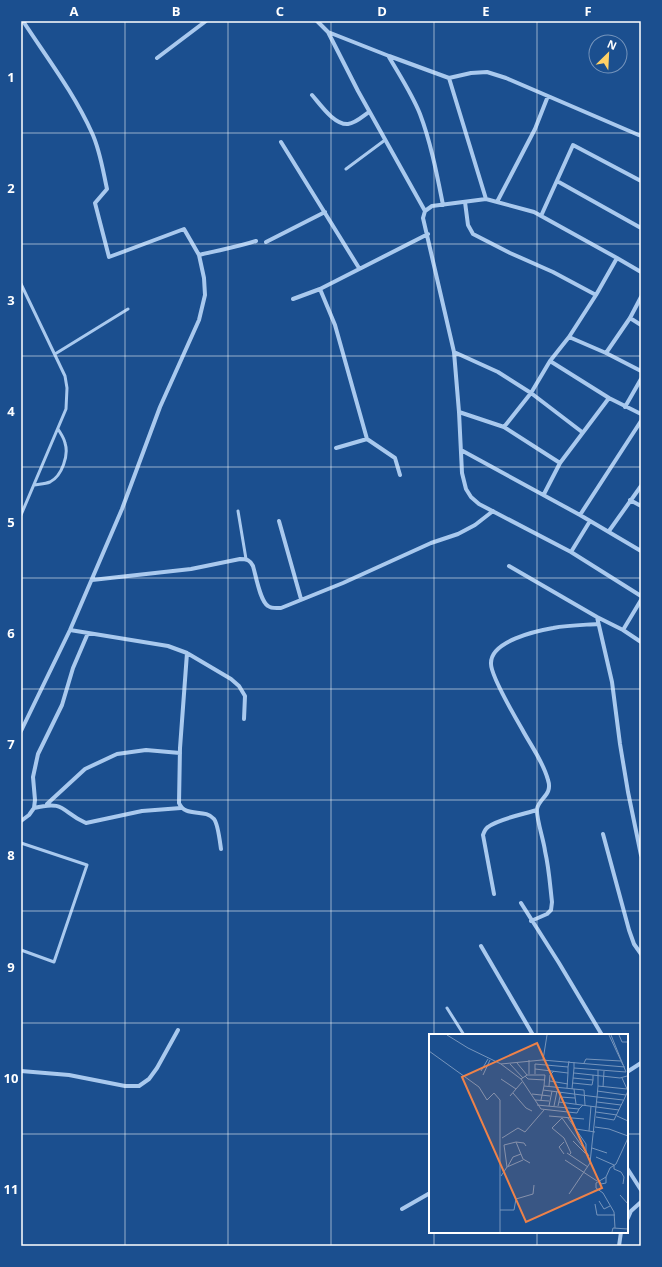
<svg xmlns="http://www.w3.org/2000/svg" width="662" height="1267" viewBox="0 0 662 1267" font-family="'Open Sans',sans-serif">
<rect width="100%" height="100%" fill="#1b4f8f"/>
<g fill="none" stroke-linecap="round" stroke-linejoin="round">
<path stroke="#a9c9ee" stroke-width="3" d="M346 169 385 140
M21 284 65 376 67 388 66 409 21 515
M55 354 128 309
M34 485C39 484 45 484 50 482 62 476 69 455 65 443 64 438 61 434 58 429
M238 511 246 559
M21 843 87 865 54 962 21 950
M447 1008 464 1035"/>
<path stroke="#a9c9ee" stroke-width="4" d="M317 21 328 32 358 91 425 211
M328 32 389 56 449 78 471 73 487 72 506 78 641 136
M389 57C400 76 412 94 420 114 431 143 437 175 443 205
M157 58 206 21
M449 78 486 199
M312 95C320 104 334 125 348 124 356 123 363 116 369 112
M281 142 359 268
M557 181 641 228
M465 202 468 225 473 234 510 253 553 272 596 295
M497 202 535 129 548 96
M541 216 573 145 641 181
M266 242 325 212
M199 255C219 250 238 247 256 241
M617 258 641 272
M320 289 335 325 367 439 395 458 400 475
M293 299 320 289 428 234
M630 318 641 325
M569 337 596 295 617 258 534 212 486 199 432 206 425 211 423 218 454 352 459 412 462 473 466 489 471 497 479 504 571 552 641 596
M454 352 498 372 531 393 582 432
M606 353 630 318 641 297
M550 361 609 398 641 414
M625 407 641 379
M459 412 504 427 560 463
M504 427 531 393 550 361 569 337 606 353 641 371
M336 448 367 439
M461 450 580 515 641 551
M544 494 560 463 609 398
M630 500 641 506
M580 515 641 421
M279 521 301 599
M609 531 641 486
M571 552 590 521
M509 566 597 617 623 630 641 642
M92 580 191 569 240 559C247 559 250 560 253 566 256 576 260 601 268 606 272 609 277 608 281 608L343 583 431 543 458 534 475 525 493 511
M597 617 612 682 620 744 628 792 641 855
M70 630 168 646 187 653 231 679 239 686 245 696 244 719
M623 630 641 600
M187 653 180 748 179 803C185 818 205 808 214 819 218 824 220 842 221 849
M21 731 70 630 122 509 160 407 199 320 205 295 204 278 199 255 184 229 109 257 95 203 107 189C103 171 100 150 92 133 74 93 47 58 23 21
M47 804 85 769 117 754 146 750 180 753
M34 808C66 800 61 812 86 823L142 811 181 808
M21 821 29 815 34 808 35 800 33 777 38 754 62 705 73 668 88 633
M603 834 629 930 634 944 641 954
M494 894 483 835C484 832 485 829 488 827 498 819 524 814 537 810
M521 903 559 963 602 1035
M531 921 547 914 551 910 552 902C550 885 549 868 545 851 544 841 536 818 537 809 539 798 553 795 548 780 543 761 531 746 522 729 515 717 490 674 491 663 491 641 536 631 553 628 568 625 583 625 598 624
M481 946 533 1035
M21 1071 69 1075 125 1086H139L149 1079 157 1068 178 1030
M627 1072 641 1063
M627 1168 641 1190
M402 1209 430 1193
M627 1220 631 1211 641 1202
M619 1246 621 1232"/>
</g>
<path fill="none" stroke="#fff" stroke-width="1" stroke-opacity="0.55" d="M125 21V1246M228 21V1246M331 21V1246M434 21V1035M537 21V1035M21 133H641M21 244H641M21 356H641M21 467H641M21 578H641M21 689H641M21 800H641M21 911H641M21 1023H641M21 1134H430M627 1134H641M434 1232V1246M537 1232V1246"/>
<g transform="translate(429 1034)">
<rect width="199" height="199" fill="#1b4f8f"/>
<path fill="none" stroke="#7695bc" stroke-width="1" d="M18 1 39 14 72 30 92 45M180 1 194 31M182 1 197 38M190 1 193 8H199M0 17 50 53 58 66 65 59 71 66V198M114 26 118 1M145 28V34L197 38M88 29 98 41M155 29 157 25 192 27M72 30 113 26 196 33M81 30 94 44M106 35 139 39V33M52 37 59 25M145 39 191 44 198 42M100 40V26M106 40V30L139 33 140 27M54 41 61 26M96 42 99 45 116 46M144 44 164 46V41M193 44 198 55M72 45 87 55M121 47 139 50M144 49 163 51 164 46M115 52 116 41H98L92 45 112 75 148 79 150 75M120 52 121 41 125 37M169 52V36M174 53 175 37M138 54 139 39M143 55 145 34M145 55 147 70M114 56 168 63 169 52 198 55M168 57 197 61M84 59 97 74 103 77M103 60 121 62M81 62 93 48M131 63 146 64M106 66 120 67M112 66 115 52 155 56 156 71M130 68 190 76M168 68 192 71M108 71 150 75 154 71M120 72 123 57M125 72 128 57M129 72 132 58M167 78 188 81M120 82 155 85M188 82 199 87M167 83 185 86 199 57M133 84 123 94 135 104 142 119 140 121M133 84 160 122M139 84 157 110V120M166 93 180 95 199 102M147 95 166 98M160 97 162 72M73 104 89 94 96 98 115 76M144 107 156 119M87 108 94 125 101 129M75 111 87 108 95 109 97 112M163 114 178 119M138 119 159 133M135 120 130 113 135 108M167 123 185 131V135L192 138 195 143 194 150M136 126 168 147M79 132 84 123 92 120M78 133 94 126M72 142 78 133 75 111M170 146 172 150 177 149V143M140 160 161 129 168 63 194 66M191 161 199 170M170 167 175 175 181 172M166 170 168 181H186M71 176H85L87 165 104 160 105 151M186 194 185 178 174 159 167 154V149L177 143 181 134 187 130 199 104M183 198 184 194 199 195"/>
<path fill="#ee8249" fill-opacity="0.15" stroke="#ee8249" stroke-width="2" d="M108 9 173 154 97 188 33 43Z"/>
<rect width="199" height="199" fill="none" stroke="#fff" stroke-width="2"/>
</g>
<rect width="662" height="1267" fill="none" stroke="#1b4f8f" stroke-width="44"/>
<g transform="translate(608 54) rotate(24)"><circle r="19" fill="#1b4f8f" stroke="#7695bc"/>
<path d="M0-3L7 15L0 10L-7 15Z" fill="#ffd166"/>
<text y="-6" font-size="11" font-weight="bold" text-anchor="middle" fill="#ffffff">N</text>
</g>
<rect x="22" y="22" width="618" height="1223" fill="none" stroke="#fff" stroke-width="1.5"/>
<g font-size="13" text-anchor="middle" font-weight="bold" fill="#fff">
<text x="74" y="16">A</text>
<text x="176" y="16">B</text>
<text x="280" y="16">C</text>
<text x="382" y="16">D</text>
<text x="486" y="16">E</text>
<text x="588" y="16">F</text>
<text x="11" y="82">1</text>
<text x="11" y="193">2</text>
<text x="11" y="305">3</text>
<text x="11" y="416">4</text>
<text x="11" y="527">5</text>
<text x="11" y="638">6</text>
<text x="11" y="749">7</text>
<text x="11" y="860">8</text>
<text x="11" y="972">9</text>
<text x="11" y="1083">10</text>
<text x="11" y="1194">11</text>
</g>
</svg>
